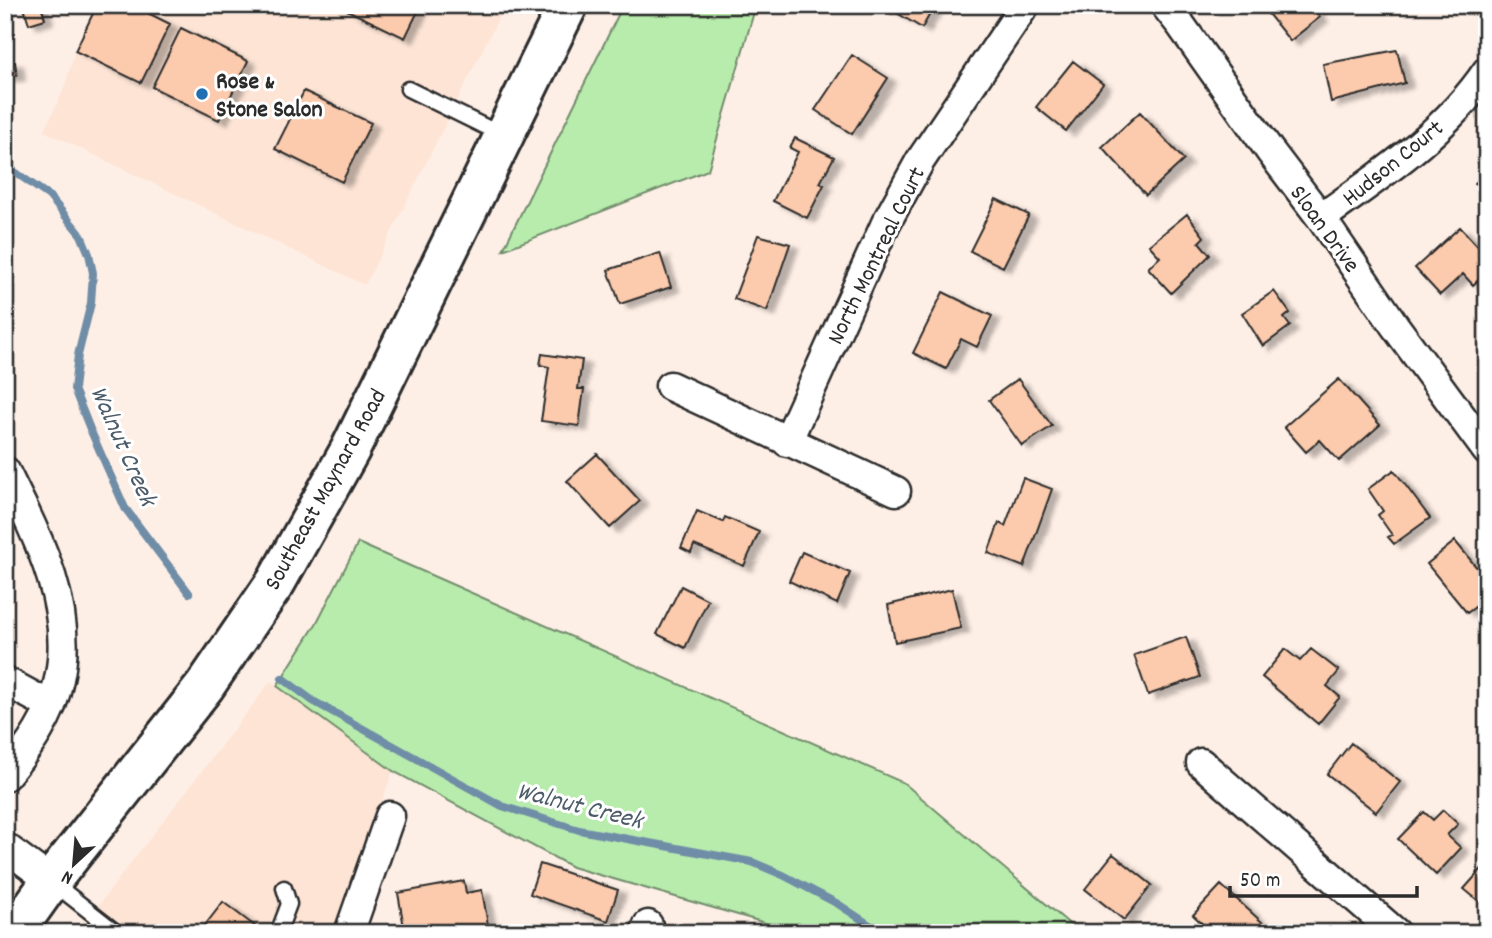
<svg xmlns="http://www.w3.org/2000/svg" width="1492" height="938" viewBox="0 0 1492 938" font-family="Dekko,sans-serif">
<defs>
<filter id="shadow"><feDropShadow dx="8" dy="4.5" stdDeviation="2" flood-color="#0004"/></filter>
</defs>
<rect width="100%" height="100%" fill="#feefe6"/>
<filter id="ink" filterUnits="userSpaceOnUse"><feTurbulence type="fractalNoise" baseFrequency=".0143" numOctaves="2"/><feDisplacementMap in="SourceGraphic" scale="14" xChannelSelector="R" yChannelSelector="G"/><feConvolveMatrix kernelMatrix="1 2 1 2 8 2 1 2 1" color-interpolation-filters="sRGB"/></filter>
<g filter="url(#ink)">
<path fill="#fde4d5" d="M97 5H505L365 285 44 131 64 89 75 51Z
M271 681 393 771 332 933H77Z"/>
<path fill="#b8ecad" stroke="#728c6c" stroke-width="2" d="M623 5H756L708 170 503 250Z
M358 543 904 783 1080 933H800L572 867 393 771 277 686 316 624Z"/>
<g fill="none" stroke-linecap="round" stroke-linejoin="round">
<path stroke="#6f8da7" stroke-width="8" d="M5 165 49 196 81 235 89 254 93 273 91 303 78 355 74 389 90 429 125 508 189 593
M282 678 313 701 502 806 579 830 752 862 783 875 838 904 882 933"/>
</g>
<path fill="#fccaac" stroke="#2b2b2b" stroke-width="2" filter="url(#shadow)" d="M23 5H41L45 19 29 24Z
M97 5H132L170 24 141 83 75 51Z
M350 5H421L405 38 347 10Z
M895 5H935L922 28 892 10Z
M1261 5H1311L1320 17 1290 41Z
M181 28 248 61 219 120 152 87Z
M1397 50 1405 83 1331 102 1323 64Z
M852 55 888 78 852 134 815 110Z
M1073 61 1103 84 1066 131 1036 107Z
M15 62 17 76 5 77V63Z
M304 91 371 123 342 182 275 149Z
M1140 112 1184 160 1146 195 1102 147Z
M795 138 834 157 820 183 824 185 807 218 773 201 798 152 790 148Z
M1487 173V197L1475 183Z
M996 199 1029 215 1003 267 970 251Z
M1187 214 1204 237 1199 242 1210 255 1171 293 1148 268 1160 257 1149 245Z
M1460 227 1485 254 1482 257 1487 262V272L1473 285 1463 274 1440 295 1415 268Z
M758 235 790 244 767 311 734 299Z
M660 253 671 287 620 304 608 270Z
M1274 291 1290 313 1284 318 1290 326 1263 346 1242 313Z
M943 292 992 316 977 347 961 339 946 369 913 353Z
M542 354 582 360 578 389H584L579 426 541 421 549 367 540 365Z
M1018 379 1052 426 1022 446 989 400Z
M1339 379 1380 425 1339 461 1320 440 1306 452 1284 427Z
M597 454 640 501 610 528 567 481Z
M1394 470 1430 518 1394 544 1388 537 1392 535 1378 515 1383 511 1368 489Z
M1023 478 1052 489 1024 567 988 553 999 523 1005 526Z
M697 511 723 522 725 517 759 532 744 566 694 545 691 553 681 548Z
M1455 541 1487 580V598L1467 613 1427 564Z
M802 552 850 573 837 604 789 581Z
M681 586 708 600 685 648 657 634Z
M952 589 961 628 895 642 888 605Z
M1186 637 1200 677 1148 695 1134 655Z
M1285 649 1300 661 1311 649 1339 671 1327 686 1340 697 1318 724 1262 677Z
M1351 743 1400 782 1376 812 1327 774Z
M1443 810 1458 824 1447 835 1461 848 1436 875 1398 839 1424 812 1433 820Z
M1113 854 1152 885 1124 920 1085 889Z
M1487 863V908L1464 889Z
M540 864 618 890 608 921 530 894Z
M464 881 466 893 482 890 488 925 442 933H405L398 893Z
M1221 885 1274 933H1212L1193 915Z
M223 902 256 927 254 933H199Z"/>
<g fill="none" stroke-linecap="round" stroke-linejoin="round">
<defs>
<path id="service" d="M408 89 502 135
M52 882 117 933
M278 933 289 904 284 888"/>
<path id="minor" d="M1165 5 1180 24 1270 151 1321 218 1395 326 1487 451
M1321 218C1381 175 1445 133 1487 71
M670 386 896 491
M787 442 886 223 920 161 1025 5
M5 471C36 534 75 607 59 679 52 716 29 748 5 776
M5 681 51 706
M1201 763 1396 933
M5 847 51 881
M349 933 390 816
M645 933 648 925"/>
<path id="primary" d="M14 933 51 881 205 686 276 582 350 450 568 5"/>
</defs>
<use href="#service" stroke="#2b2b2b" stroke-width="19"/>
<use href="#minor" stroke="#2b2b2b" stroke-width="33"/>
<use href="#primary" stroke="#2b2b2b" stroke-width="44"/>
<use href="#service" stroke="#fff" stroke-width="14"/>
<use href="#minor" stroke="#fff" stroke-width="28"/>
<use href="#primary" stroke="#fff" stroke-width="38"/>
</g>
</g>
<circle fill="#1f6fb2" stroke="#fff" stroke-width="2.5" cx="202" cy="94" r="7"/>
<g text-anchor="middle" stroke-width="6" stroke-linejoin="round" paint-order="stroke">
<g font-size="24" font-weight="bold" fill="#2b2b2b" stroke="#fff" text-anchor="start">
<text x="216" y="88">Rose &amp;<tspan x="216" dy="28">Stone Salon</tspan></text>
</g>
<g font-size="24" fill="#2b2b2b" stroke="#fff">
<text transform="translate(1392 162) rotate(-39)" y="8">Hudson Court</text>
<text transform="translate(1326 228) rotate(54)" y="8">Sloan Drive</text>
<text transform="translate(875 255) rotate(-64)" y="8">North Montreal Court</text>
<text transform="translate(324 489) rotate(-61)" y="8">Southeast Maynard Road</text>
</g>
<g font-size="26" font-style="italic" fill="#4d5c69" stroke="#fff">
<text transform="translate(125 445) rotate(66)" y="9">Walnut Creek</text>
<text transform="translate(580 804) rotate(14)" y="9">Walnut Creek</text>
</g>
</g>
<rect width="1492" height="938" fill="none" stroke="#fff" stroke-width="28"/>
<rect x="14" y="14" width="1464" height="910" fill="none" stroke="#2b2b2b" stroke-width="2.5" filter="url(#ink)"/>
<g transform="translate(74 864) rotate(206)" stroke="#ffffff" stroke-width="5" paint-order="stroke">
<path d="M0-5L12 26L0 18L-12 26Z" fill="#2b2b2b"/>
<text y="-10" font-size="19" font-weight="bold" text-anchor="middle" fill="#2b2b2b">N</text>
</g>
<path d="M1230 886v10h187v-10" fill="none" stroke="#2b2b2b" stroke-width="3.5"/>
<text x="1240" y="886" font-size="21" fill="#2b2b2b" stroke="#ffffff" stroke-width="5" paint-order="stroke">50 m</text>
</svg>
